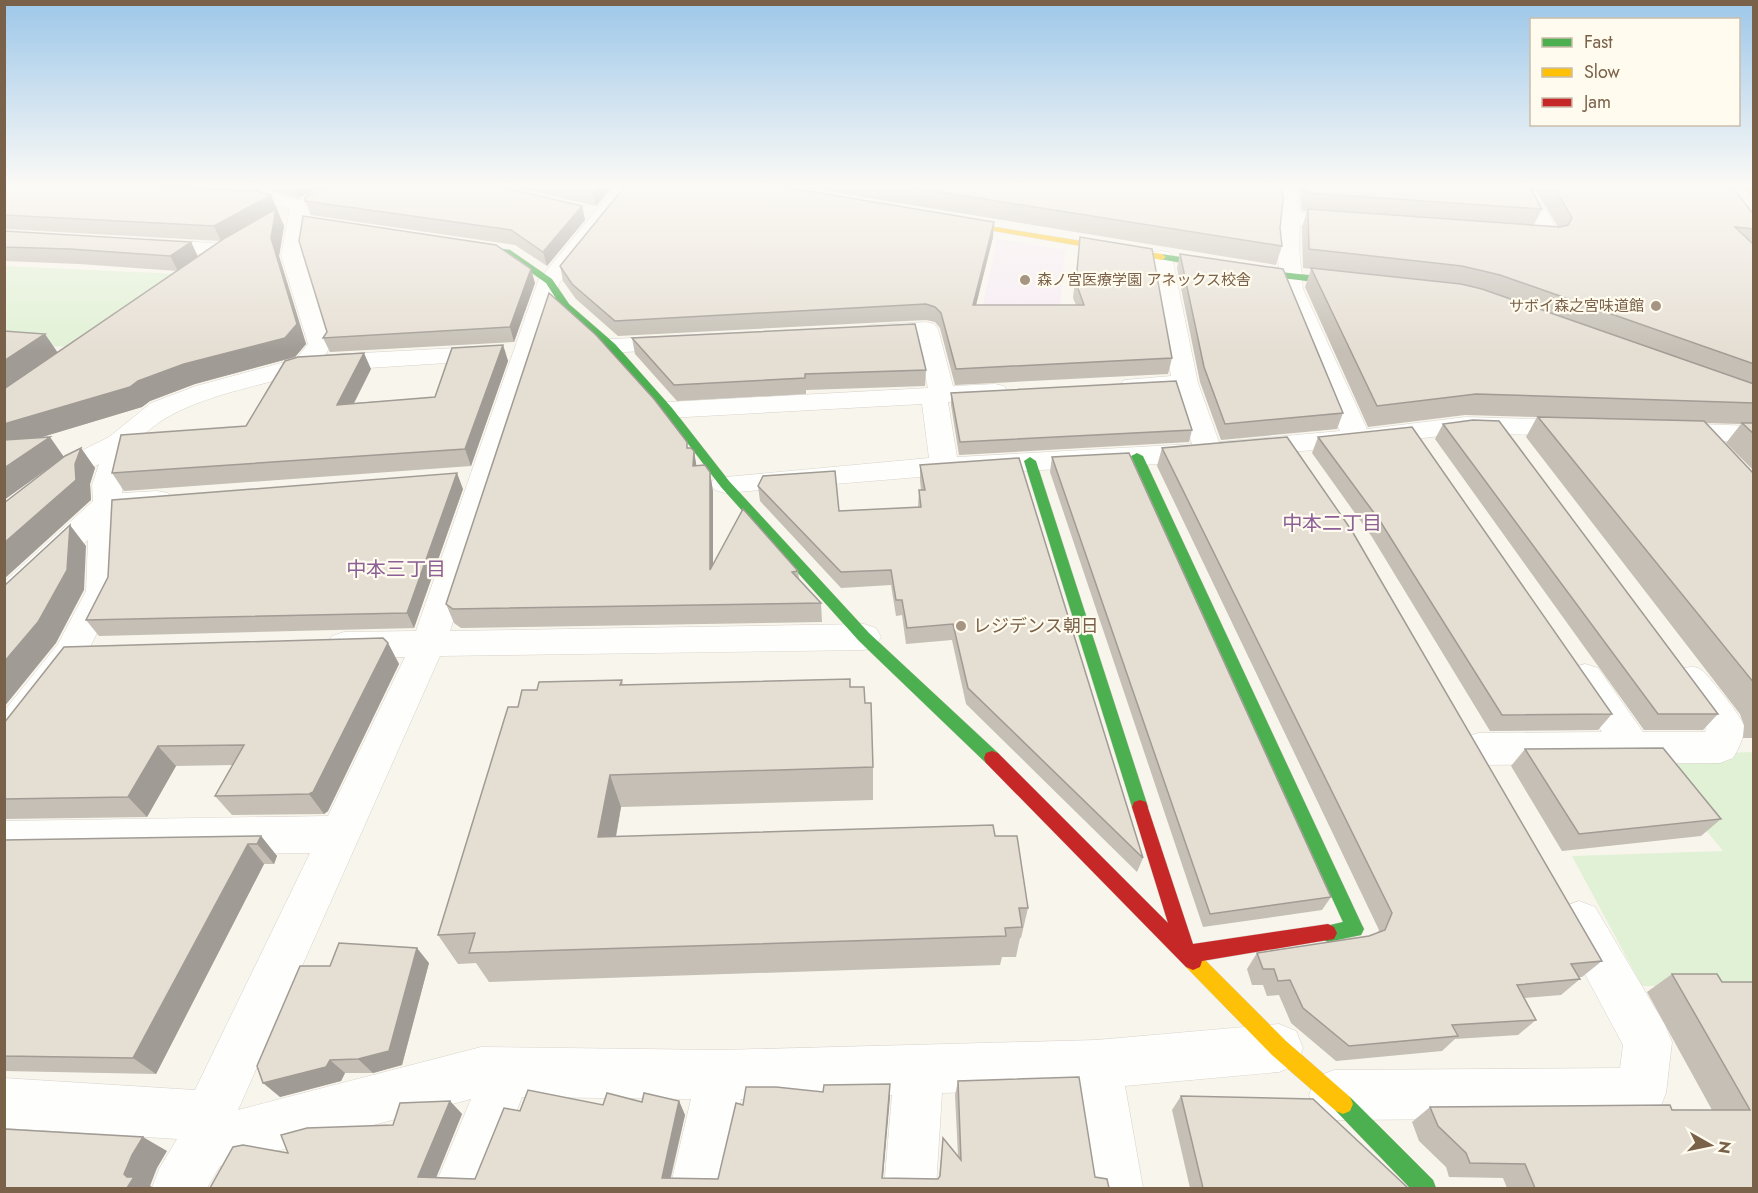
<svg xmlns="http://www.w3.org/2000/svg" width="1758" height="1193" viewBox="0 0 1758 1193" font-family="Jost,'Noto Sans JP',sans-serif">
<rect width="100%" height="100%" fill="#f8f5ec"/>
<path fill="#f6ebf4" d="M997 239 1065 250 1059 316 982 310Z"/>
<path fill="#e1f1d5" d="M4 266 178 274 72 347 5 344Z
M1753 752V994L1743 986H1642L1572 856 1723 851 1646 756Z"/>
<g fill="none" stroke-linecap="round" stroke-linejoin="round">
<defs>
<path id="street" d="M617 185H636L560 282 450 631 864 624 876 628 881 637 876 646 864 650 440 656 238 1110 481 1047 721 1050 1096 1040 1279 1024 1296 1031 1303 1048 1296 1065 1279 1072 1125 1086 1143 1188H1091L1075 1089 942 1093 936 1188H884L892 1095 741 1099 723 1188H670L691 1099 522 1097 487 1188H434L471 1099 220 1166 207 1188H152L159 1169 177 1139 4 1128V1078L195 1090 310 853 4 857V821L328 816 405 657 344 658 332 654 327 645 332 636 344 632 416 631 538 281Z
M1279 185H1297L1300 213 1349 216 1356 218 1359 222 1356 226 1349 228 1300 225 1299 247 1303 289 1367 429 1465 417 1576 420 1586 422 1590 428 1586 434 1576 436 1465 433 1357 446 1160 464 944 475 725 493 715 490 710 484 715 478 929 458 922 404 668 418 659 416 655 410 659 404 668 402 928 388 916 337 872 339 864 337 860 332 864 327 872 325 926 322 934 324 938 329 953 386 995 384 1004 386 1008 392 1004 398 948 402 957 457 1192 444 1175 391 1133 393 1124 390 1120 385 1124 380 1171 376 1150 257 1153 252 1161 251 1169 252 1172 257 1198 383 1219 442 1340 431 1281 289 1277 247 1280 218Z
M1441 185H1499L1535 190 1561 237 1558 241 1551 243 1510 239 1507 235 1510 231 1537 230 1521 199 1450 191 1443 189Z
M1705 185H1754V196L1707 189Z
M230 190 263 191 307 202 310 206 303 255 332 345 325 355 494 346 503 348 506 353 503 358 494 360 321 371 314 369C252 392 116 401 122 493L157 491 168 493 172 500 168 507 121 512 118 591 83 661 17 751 4 755V711L58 644 86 591 88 540 16 610 4 614V582L93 501 92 485 99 464 79 474 15 526 4 529V503L59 462 109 437 151 403 196 386 296 359 308 344 281 255 290 209 263 203 223 200 220 196 223 192Z
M150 239 226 244 233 246 237 250 233 254 226 256 143 249 140 245 143 241Z
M677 336 686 338 689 343 686 348 611 353 602 351 599 346 602 341 611 339Z
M1670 423 1754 426V442L1670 439 1660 437 1656 431 1660 425Z
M1585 664 1598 668 1643 732H1705L1706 728 1672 680 1677 670C1686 668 1692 665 1700 669 1707 673 1743 718 1744 726 1745 736 1738 750 1733 758L1720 763 1478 765 1464 760 1459 749 1464 738 1478 733 1602 732 1567 678 1572 668Z
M1579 901 1595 907 1665 1025 1672 1042 1666 1093 1659 1111 1641 1118 1334 1120 1316 1113 1309 1095 1316 1077 1334 1070 1620 1068 1623 1045 1557 922 1563 907Z"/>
<path id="fast" d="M462 243 510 250 552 279 569 304 615 344 672 408 729 481 869 633 998 753 1000 758 998 763 992 765 986 763 859 641 721 487 664 412 607 348 562 308 546 283 505 254 459 248V244Z
M1162 254 1246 268 1351 280 1356 283 1351 286 1246 274 1159 259 1158 257Z
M1137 453 1143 456 1361 923 1364 929 1361 935 1328 942 1322 939 1319 933 1322 927 1343 922 1131 456Z
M1030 457 1036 461 1148 807 1146 812 1140 814 1134 812 1132 807 1024 461Z
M1343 1094 1350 1097 1433 1180 1436 1188H1410L1336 1111 1333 1104 1336 1097Z"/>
<path id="slow" d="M1740 185H1748L1754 191V198Z
M945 219 1162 254 1166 257 1162 260 948 223H945Z
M1193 952 1200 955 1286 1041 1350 1097 1353 1104 1350 1111 1343 1114 1336 1111 1272 1055 1186 967 1184 961 1186 955Z"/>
<path id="jam" d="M992 751 998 753 1168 923 1132 807 1134 802 1140 800 1146 802 1193 944 1328 924 1334 927 1337 933 1334 939 1202 961 1200 967 1193 970 1186 967 986 763 984 758 986 753Z"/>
</defs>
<use href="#street" stroke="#d8d2ca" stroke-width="1"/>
<use href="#fast" stroke="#d8d2c9" stroke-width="1"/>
<use href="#slow" stroke="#d8d2c9" stroke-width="1"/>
<use href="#jam" stroke="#d8d2c9" stroke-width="1"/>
<use href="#street" fill="#fefefc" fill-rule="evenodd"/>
<use href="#fast" fill="#4caf50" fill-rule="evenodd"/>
<use href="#slow" fill="#ffc107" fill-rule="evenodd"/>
<use href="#jam" fill="#c62828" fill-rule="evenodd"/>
</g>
<path fill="#c5bfb5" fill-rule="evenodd" d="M4 185 271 195 284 226 279 256 306 344 295 357 195 384 150 401 142 407 42 437 64 457 81 448 95 468 90 484 91 500 58 461 4 500V331L58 353 177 271 79 264 4 261V231L191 242 198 257 221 241 4 229Z
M178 185H327L298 198 263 189Z
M506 185H614L596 206Z
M788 185H826V191Z
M826 185H1282L1280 228 1282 246 1276 265 826 191Z
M1299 185H1731L1754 215V471L1726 443 1741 424 1705 423 1754 474V738H1743L1744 725 1740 714 1526 437 1537 417 1465 415 1368 427 1305 287 1311 269 1303 268 1302 227 1307 211H1302ZM1530 187 1535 188 1558 227 1534 225 1542 209Z
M305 201 582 206 585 220 547 266 515 245 311 215Z
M993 237 976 305H1076L1073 298 1080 237 1172 358 1168 374 955 385 940 328 935 322 926 320 618 336 576 299 563 281 560 266Z
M1180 254 1343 413 1337 429 1221 440 1200 382 1177 268Z
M535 283 514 342 330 352 323 338 327 332Z
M632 338 926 370 925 386 806 390V394L677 401 635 354Z
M503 345 508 361 471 466 124 491 112 473 246 426 371 369 354 403 435 397Z
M951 393 1192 430 1189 442 959 455 951 405Z
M1443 424 1718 714 1703 730H1644L1435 439Z
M1318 437 1612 714 1598 730 1490 731 1372 537 1312 453Z
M688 448 694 451 696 466 713 491V564L798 571 799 579 821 603 822 622 461 628 454 623 446 604Z
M1162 448 1602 961 1582 977H1579L1580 979 1561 995 1524 998 1536 1020 1518 1035 1455 1039 1442 1051 1336 1061 1291 1023 1279 995 1267 996 1263 985H1252L1247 969 1257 953 1369 936 1378 932 1379 930 1157 466Z
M1052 457 1331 897 1322 910 1203 927 1050 472Z
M920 465 1143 858 1137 872 966 704 952 640 906 644 902 615 896 616 891 585 841 588 760 501 758 486 839 511 918 507 919 490H921L920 480Z
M463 489 414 628 99 636 86 620Z
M388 643 399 664 328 811 324 814 232 815 215 796 233 765 176 766 147 817 4 819V723Z
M850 679V687L865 703 873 767V800L621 807 616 837 995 836 1028 908 1021 938H1020L1016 957H1002L1000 965 489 982 476 963 458 964 438 935 518 707 537 690 622 680 623 685Z
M1525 749 1721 819 1701 836 1562 851 1511 766Z
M261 836 277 856 274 864H264L156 1074 4 1071V840Z
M429 963 402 1065 373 1073H345L341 1081 280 1097 330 966Z
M1672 974 1722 982H1754V1188H1507L1503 1178 1449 1177 1446 1167 1419 1141 1412 1122 1430 1107 1712 1110 1647 992Z
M958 1081 1095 1177 210 1188 288 1153 393 1125 450 1101 462 1114 436 1177 475 1179 520 1111 642 1102 679 1101 685 1115 671 1178 718 1179 743 1105 823 1092 890 1084 883 1178 938 1179 939 1178 943 1138 958 1156 955 1095Z
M1181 1096 1408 1188H1190L1172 1110Z"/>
<path fill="#a09b94" d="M292 185H327L298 198Z
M600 185H614L596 206 593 193Z
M271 195 284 226 279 256 306 344 295 357 195 384 150 401 142 407 9 447 4 451V424L221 241 214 226Z
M582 206 585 220 547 266 543 252Z
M994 222 993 237 972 321 973 305Z
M191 242 198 257 178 271 170 256Z
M531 269 535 283 514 342 510 327Z
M45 334 58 353 4 390V361Z
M503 345 508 361 471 466 465 449Z
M364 353 371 369 345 421 337 405Z
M50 437 64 457 4 500V468Z
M81 448 95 468 90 484 91 500 4 579V543L75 464Z
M694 451 697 469 693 466Z
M710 472 713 491V589L710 570Z
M457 473 463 489 414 628 407 613Z
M70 525 86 546 84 590 56 643 4 707V662Z
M388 643 399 664 328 811 324 814 309 794Z
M158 746 176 766 147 817 128 797Z
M610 775 621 807 610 869 598 837Z
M261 836 277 856 274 864 257 844Z
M248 844 264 864 156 1074 133 1058Z
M417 948 429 963 402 1065 373 1073 358 1059Z
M330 1060 345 1073 341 1081 280 1097 263 1083Z
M890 1084V1097L882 1188V1178Z
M450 1101 462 1114 432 1188 418 1177Z
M679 1101 685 1115 668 1188 662 1178Z
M143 1137 167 1151 157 1168 150 1186 155 1188H127V1177L124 1174 132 1155Z"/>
<path fill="#e5ded3" stroke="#a09b94" stroke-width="1.5" d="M4 185H118L256 191 271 195 214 226 4 215Z
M333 185H493L582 206 543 252 511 230 305 201V197Z
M561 185H600L593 193Z
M626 185H772L994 222 973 305H1084L1076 283 1080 237 1152 249 1172 358 956 369 941 313 935 307 926 304 615 321 572 284 560 266Z
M895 185H1282L1283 200 1280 228 1282 246Z
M1306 185H1529L1542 209 1308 193Z
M1553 185H1731L1754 215V229L1735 227 1754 245V364L1500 275 1462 266 1309 249 1308 209 1560 227 1568 225 1572 218Z
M276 209 271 238 297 324 285 338 184 364 138 381 130 387 4 424V389L225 238Z
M303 216 496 245 531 269 510 327 323 338 327 332 299 241Z
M4 231 191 242 170 256 70 249 4 247Z
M1180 254 1283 269 1343 413 1225 424 1204 367Z
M1311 268 1461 284 1482 289 1754 384V403L1476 394 1377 406Z
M549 293 596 335 654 399 687 442V448H691L694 451 693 466 705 465 710 472V570L743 509 798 571 792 572 821 603 453 609 446 604Z
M915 324 926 370 805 374V378L674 385 632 338Z
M4 331 45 334 4 361Z
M503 345 465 449 112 473 121 435 246 426 285 361 298 357 364 353 337 405 435 397 452 348Z
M1176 381 1192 430 960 442 951 393Z
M1538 417 1704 421 1754 474V683Z
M1473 420 1499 421 1718 714H1658L1443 424Z
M1742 423H1754V434Z
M1412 427 1612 714 1502 715 1380 521 1318 437Z
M50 437 4 468V440Z
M1287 437 1352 531 1602 961 1571 964 1580 979 1517 985 1536 1020 1452 1025 1458 1036 1349 1046 1303 1008 1290 980 1278 981 1274 969H1263L1257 953 1369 936 1385 930 1392 913 1162 448Z
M81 448 75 464 76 480 4 543V503L65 456Z
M1129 453 1331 897 1210 914 1052 457Z
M1019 458 1143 858 968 688 953 624 907 628 902 600H896L891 570 841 572 758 486 763 476 835 471 839 511 921 507 919 490H925L920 465Z
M457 473 407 613 86 620 108 577 112 500Z
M70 525 67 570 38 622 4 662V586Z
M383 638 388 643 313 792 309 794 215 796 244 745 158 746 128 797 4 799V723L64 647Z
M850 679V687H864L865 703H871L873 767 610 775 598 837 993 825 995 836H1017L1028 908H1019L1022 927 1005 928 1006 936 469 953 475 933 438 935 508 707H518L522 690H537L539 682 622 680 620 685Z
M1663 748 1721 819 1579 834 1525 749Z
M261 836 257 844H248L133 1058 4 1056V840Z
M339 943 417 948 389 1051 358 1059 330 1060 326 1067 263 1083 257 1066 300 966H330Z
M1672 974H1717L1722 982H1754V1188H1535L1525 1164 1470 1163 1466 1153 1438 1126 1430 1107 1670 1105 1672 1110H1750Z
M1079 1077 1095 1177 1107 1179 1109 1188H210L233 1147 243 1145 288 1153 281 1135 307 1128 393 1125 400 1103 450 1101 418 1177 475 1179 504 1108 520 1111 528 1090 603 1105 607 1093 642 1102 644 1093 679 1101 662 1178 718 1179 736 1103 743 1105 746 1087H776L823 1092 824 1085 890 1084 882 1178 938 1179 940 1176 943 1138 961 1160 958 1081Z
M1181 1096 1313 1099 1408 1188H1203Z
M4 1129 143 1137 132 1155 124 1174 127 1177H134L127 1188H4Z"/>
<linearGradient id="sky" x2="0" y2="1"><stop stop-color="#9dc7e9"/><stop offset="0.53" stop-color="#fcfaf6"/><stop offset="1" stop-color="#fcfaf6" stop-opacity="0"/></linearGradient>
<rect width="1758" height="352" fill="url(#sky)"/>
<g fill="#a69582" stroke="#fffbee" stroke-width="2">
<circle cx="1025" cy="280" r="6"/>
<circle cx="1656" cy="306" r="6"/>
<circle cx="961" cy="626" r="6"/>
</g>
<g text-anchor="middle" stroke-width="4.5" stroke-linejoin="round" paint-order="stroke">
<g font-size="15" fill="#7a6149" stroke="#fffbee" text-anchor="start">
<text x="1037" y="285">森ノ宮医療学園 アネックス校舎</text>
<text x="1644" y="311" text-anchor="end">サボイ森之宮味道館</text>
</g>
<g font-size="18" fill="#7a6149" stroke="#fffbee" text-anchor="start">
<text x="973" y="632">レジデンス朝日</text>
</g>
<g font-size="20" fill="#8c6096" stroke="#fffbee">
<text x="1332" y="530">中本二丁目</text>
<text x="396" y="576">中本三丁目</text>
</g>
</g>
<rect width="1758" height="1193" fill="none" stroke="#7a6149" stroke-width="12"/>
<rect x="1530" y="18" width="210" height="108" fill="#fffbee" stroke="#cabdac" stroke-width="1.5"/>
<rect x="1542" y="38" width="30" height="9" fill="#4caf50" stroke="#cabdac" stroke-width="1.5"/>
<text x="1584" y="48" font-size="18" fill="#7a6149">Fast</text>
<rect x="1542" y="68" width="30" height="9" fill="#ffc107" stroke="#cabdac" stroke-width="1.5"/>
<text x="1584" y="78" font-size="18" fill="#7a6149">Slow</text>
<rect x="1542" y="98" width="30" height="9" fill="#c62828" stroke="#cabdac" stroke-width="1.5"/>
<text x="1584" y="108" font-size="18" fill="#7a6149">Jam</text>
<g transform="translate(1710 1145) rotate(99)" stroke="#fffbee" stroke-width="4.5" paint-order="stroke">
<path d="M0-4.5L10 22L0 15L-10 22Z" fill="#7a6149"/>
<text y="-9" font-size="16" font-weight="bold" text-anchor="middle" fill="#7a6149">N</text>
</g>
</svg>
